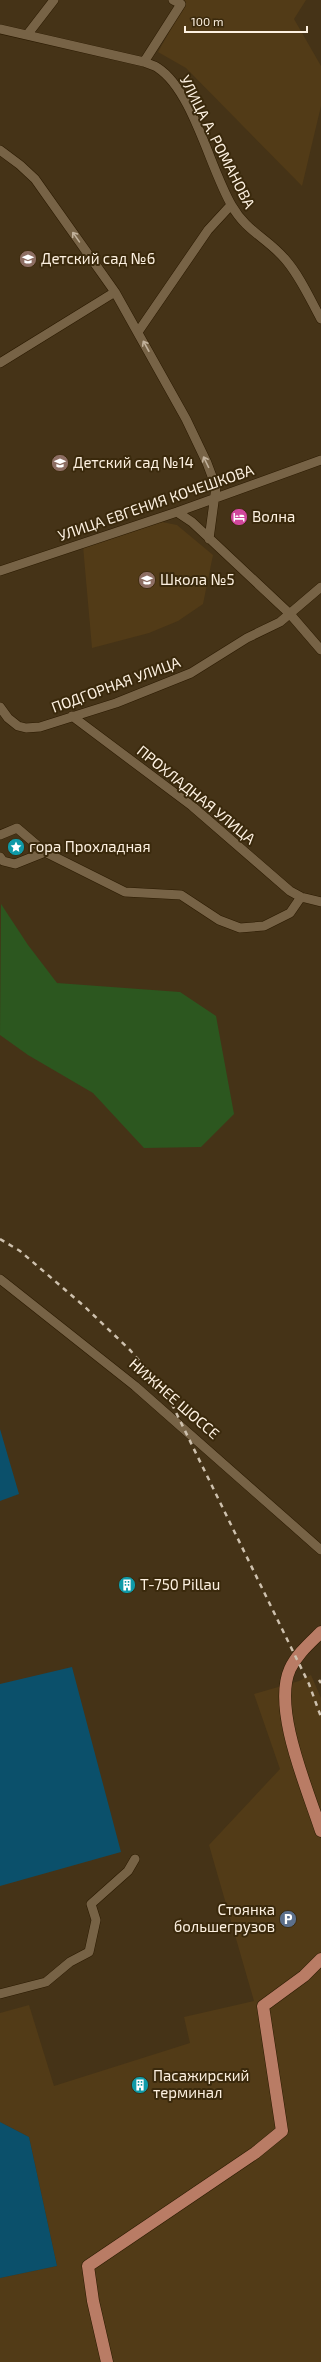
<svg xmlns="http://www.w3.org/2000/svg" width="321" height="2362" viewBox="0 0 321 2362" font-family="'Exo 2',sans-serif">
<rect width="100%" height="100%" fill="#453317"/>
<path fill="#523b17" d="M176 0H306L294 19 321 66V106L302 186 186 68 158 52 184 6Z
M157 521 177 525 213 555 203 604 178 621 149 633 92 648 83 546Z
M311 1675 321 1698V2362H0V2278L57 2266 29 2137 0 2122V2013L29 2005 54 2086 190 2043 184 2017 254 2001 209 1845 280 1769 254 1694 299 1681Z"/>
<path fill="#2c571f" d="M1 904 28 945 57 983 180 992 216 1016 234 1114 201 1147 144 1148 93 1093 28 1055 0 1035Z"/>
<path fill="#0b506b" d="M0 1429 19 1494 0 1501Z
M72 1667 121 1852 0 1886V1684Z
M0 2122 29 2137 57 2266 0 2278Z"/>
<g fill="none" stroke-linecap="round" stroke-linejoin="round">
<defs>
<path id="minor" d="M0 29 144 62C148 64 154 65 158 68 193 91 210 169 232 206 246 231 267 238 285 259 300 276 310 299 321 319
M27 35 54 0
M144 62 181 4 173 0
M0 150 20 165 35 179 115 292 186 419 207 463 216 487 209 539
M138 332 208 230 231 205
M0 363 115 292
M177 512 192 522 290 614 321 650
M0 571 177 512 321 460
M0 707 8 718 18 726 26 728 40 727 116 703 191 673 247 638 280 622 321 587
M72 716 192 806 290 891 301 897 321 902
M0 835 17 828 45 852 125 892 181 895 219 920 240 928 264 926 290 913 301 897
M0 857 3 861 15 864 45 852
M0 1279 135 1386 321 1550
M0 1994 46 1982 70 1962 89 1952 96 1920 91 1904 128 1871 135 1859"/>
<path id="major" d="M321 1632C310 1643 297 1654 290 1669 272 1709 308 1790 321 1831
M107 2362 93 2301 88 2266 255 2153 282 2131 263 2006 304 1976 321 1959"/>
</defs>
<use href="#minor" stroke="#2b1a00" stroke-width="10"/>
<use href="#major" stroke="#2b1a00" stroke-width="13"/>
<use href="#minor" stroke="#776346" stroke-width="9"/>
<use href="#major" stroke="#b97c65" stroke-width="12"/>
<path stroke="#cec1ae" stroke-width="2.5" stroke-dasharray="5 5" stroke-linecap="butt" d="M0 1239 20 1251 84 1306 130 1350 166 1392 309 1684 321 1717
M319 1680 321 1683"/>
</g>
<defs><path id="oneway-shaft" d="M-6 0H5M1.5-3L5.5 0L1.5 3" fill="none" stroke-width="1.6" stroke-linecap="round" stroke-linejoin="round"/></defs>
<g stroke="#c1b19b">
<use href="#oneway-shaft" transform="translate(76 237) rotate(-125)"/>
<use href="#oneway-shaft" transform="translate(146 346) rotate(-119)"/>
<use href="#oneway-shaft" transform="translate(206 462) rotate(-116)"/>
</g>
<defs>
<symbol id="school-disc" viewBox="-11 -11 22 22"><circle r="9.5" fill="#8d6e63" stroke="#3a290c"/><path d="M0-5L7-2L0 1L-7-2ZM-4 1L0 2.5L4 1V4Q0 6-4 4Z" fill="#fff"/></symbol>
<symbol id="hotel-disc" viewBox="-11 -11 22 22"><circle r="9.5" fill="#d1479c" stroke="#3a290c"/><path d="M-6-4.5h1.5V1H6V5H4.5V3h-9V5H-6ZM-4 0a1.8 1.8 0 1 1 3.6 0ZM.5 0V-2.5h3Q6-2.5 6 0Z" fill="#fff"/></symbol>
<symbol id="sight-disc" viewBox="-11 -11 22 22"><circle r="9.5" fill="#0f9aa8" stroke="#3a290c"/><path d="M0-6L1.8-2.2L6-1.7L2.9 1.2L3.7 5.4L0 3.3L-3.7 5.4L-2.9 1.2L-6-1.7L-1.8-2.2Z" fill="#fff"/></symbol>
<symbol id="building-disc" viewBox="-11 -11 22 22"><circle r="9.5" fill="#0f9aa8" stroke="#3a290c"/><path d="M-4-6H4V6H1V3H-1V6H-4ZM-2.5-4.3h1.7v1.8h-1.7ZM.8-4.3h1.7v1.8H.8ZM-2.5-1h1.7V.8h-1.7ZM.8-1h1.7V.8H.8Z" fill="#fff"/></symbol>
<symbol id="parking-disc" viewBox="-11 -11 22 22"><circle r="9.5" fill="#5c6f8a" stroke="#3a290c"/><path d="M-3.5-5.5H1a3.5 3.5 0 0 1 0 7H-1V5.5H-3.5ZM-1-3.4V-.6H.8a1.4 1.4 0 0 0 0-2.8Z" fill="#fff"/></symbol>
</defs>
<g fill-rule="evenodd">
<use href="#school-disc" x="18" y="249" width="20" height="20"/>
<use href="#school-disc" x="50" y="453" width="20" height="20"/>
<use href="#hotel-disc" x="229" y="507" width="20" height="20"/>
<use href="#school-disc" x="137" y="570" width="20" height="20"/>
<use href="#sight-disc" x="6" y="837" width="20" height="20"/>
<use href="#building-disc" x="117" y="1575" width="20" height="20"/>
<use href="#parking-disc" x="278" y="1909" width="20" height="20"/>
<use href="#building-disc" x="130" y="2075" width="20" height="20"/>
</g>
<g text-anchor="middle" stroke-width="4" stroke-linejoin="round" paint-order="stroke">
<g font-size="15" fill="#fdf1e1" stroke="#3a290c">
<text transform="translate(217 142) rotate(63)" y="5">УЛИЦА А. РОМАНОВА</text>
<text transform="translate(156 503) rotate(-19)" y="5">УЛИЦА ЕВГЕНИЯ КОЧЕШКОВА</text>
<text transform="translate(116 685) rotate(-20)" y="5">ПОДГОРНАЯ УЛИЦА</text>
<text transform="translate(196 795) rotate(39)" y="5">ПРОХЛАДНАЯ УЛИЦА</text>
<text transform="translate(174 1399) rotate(41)" y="5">НИЖНЕЕ ШОССЕ</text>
</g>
<g font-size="15" fill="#fdf1e1" stroke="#3a290c" text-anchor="start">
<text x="41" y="264">Детский сад №6</text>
<text x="73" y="468">Детский сад №14</text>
<text x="252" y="522">Волна</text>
<text x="160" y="585">Школа №5</text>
<text x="29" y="852">гора Прохладная</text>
<text x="140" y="1590">T-750 Pillau</text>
<text x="275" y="1915" text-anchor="end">Стоянка<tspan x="275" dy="17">большегрузов</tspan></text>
<text x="153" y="2081">Пасажирский<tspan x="153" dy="17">терминал</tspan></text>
</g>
</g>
<path d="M185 26v6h122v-6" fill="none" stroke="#fdf1e1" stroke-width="2"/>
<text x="191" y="26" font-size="12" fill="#fdf1e1" stroke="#3a290c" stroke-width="3" paint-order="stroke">100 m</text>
</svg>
